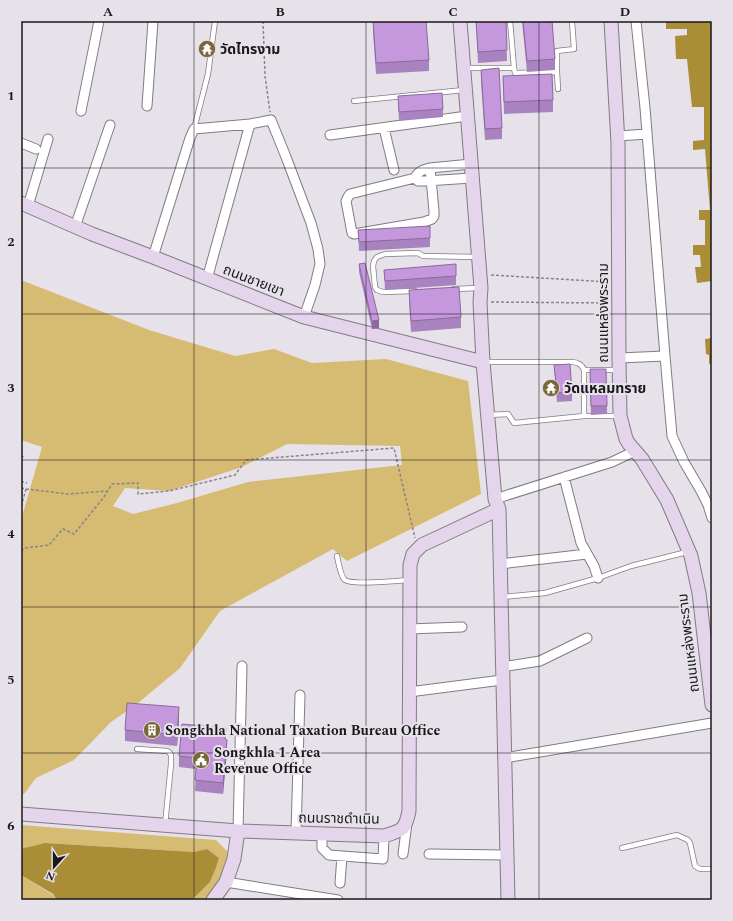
<svg xmlns="http://www.w3.org/2000/svg" width="733" height="921" viewBox="0 0 733 921" font-family="Spectral,'Noto Sans Thai',serif">
<rect width="100%" height="100%" fill="#e7e1ea"/>
<path fill="#d6bb72" fill-rule="evenodd" d="M21 280 149 330 235 356 274 349 312 363 386 359 468 381 481 494 347 561 333 549 220 611 180 668 138 703 111 722 74 760 36 778 24 794H21V520L42 447 21 440ZM287 444 400 446 402 465 248 482 177 503 133 514 113 506 125 488 169 491 242 467Z
M21 825 216 840 228 852 223 876 207 900H192L210 882 216 868 219 858 207 849 194 852 45 843 22 850 21 849Z
M21 875 53 895 57 900H21Z"/>
<path fill="#aa8d37" d="M666 21H712V281L697 283 695 267H701L700 255H693V245H705V220H699V210H710L705 149 693 150V141L704 140V107H692L687 59H676L675 36 687 35V29H666Z
M712 338V363L709 364V355L706 354 705 339Z
M45 843 194 852 207 849 219 858 216 868 210 882 192 900H57L53 894 21 875V849Z"/>
<g fill="none" stroke-linecap="round" stroke-linejoin="round">
<defs>
<path id="lane" d="M465 68H514L510 21
M514 68 515 73 557 72V51L574 49 572 21
M557 72 558 89
M354 101 464 90
M194 129 208 74 215 21
M454 289 479 288
M415 291 383 292 377 290 375 287 373 266 374 261 377 257 385 254 418 253 423 256 478 257
M484 362H571C577 362 582 364 584 370V416L514 423 508 414 489 415
M584 370H617
M584 416H618
M337 556C338 561 341 577 345 580 352 585 397 581 408 580
M503 597 545 593 598 578 631 566 687 552
M137 749 167 751 169 752 171 755V764L165 825
M622 848 677 835 688 840 690 843 695 866 700 869H712"/>
<path id="street" d="M147 106 153 21
M81 111 99 21
M384 128 394 170
M330 135 467 116
M618 136 647 134
M21 143 36 149
M430 168 434 211V216L432 219 424 222 354 234 352 233 346 201 348 197 350 194 415 178C418 171 423 170 430 168L471 164
M415 178 418 181H426L472 178
M28 206 48 139
M75 227 110 125
M153 257 190 138 194 129 250 124 271 120 286 157 311 223 318 249 320 264 315 285 304 317
M207 279 250 124
M665 356 672 436 684 462 701 491 708 505 712 518
M619 358 665 356 645 108 636 21
M564 477 581 543 594 566 598 578
M495 499 612 462 635 451
M500 564 587 554
M409 629 462 627
M502 667 540 661 587 638
M409 692 502 680
M504 758 712 723
M238 831 242 666
M296 833 300 695
M322 833V848L329 855 383 859 384 836
M403 854 407 823
M429 854 506 855
M226 882 338 900
M340 883 342 856"/>
<path id="secondary" d="M460 21 481 288 480 302 483 362 495 499 499 509 508 900
M611 21 618 143 619 358 620 416 626 439 629 444 642 459 667 500 691 556 699 593 712 705
M21 203 92 234 153 257 304 317 483 362
M21 814 238 831 384 836C402 830 405 831 409 811L410 565 413 554 422 545 499 509
M213 900 226 882 234 859 238 831"/>
</defs>
<use href="#lane" stroke="#817c84" stroke-width="6"/>
<use href="#street" stroke="#817c84" stroke-width="11"/>
<use href="#secondary" stroke="#817c84" stroke-width="15"/>
<path stroke="#88848a" stroke-width="1.5" stroke-dasharray="3 2" stroke-linecap="butt" d="M263 21 265 76 270 112
M491 275 609 282
M491 302 609 303
M21 462 23 456
M21 481 27 483
M21 488 26 489 21 507
M26 489 68 494 107 491
M21 551 25 548 49 545 63 529 74 534 104 497 112 484 138 483V494L169 491 235 475 246 460 394 448 415 538"/>
<use href="#lane" stroke="#fff" stroke-width="4.5"/>
<use href="#street" stroke="#fff" stroke-width="9"/>
<use href="#secondary" stroke="#e4d4ec" stroke-width="13"/>
</g>
<path fill="#a983bf" d="M373 21 429 60V71L376 74 373 32Z
M476 21H506L507 61 478 63Z
M522 21H552L555 59V70L527 72Z
M481 70 502 128V139L485 140 481 81Z
M503 76 553 100V112L504 114Z
M398 96 443 109V117L399 121Z
M358 230 430 238V247L359 251Z
M359 264 379 328 372 329 359 272Z
M384 270 456 276V285L385 290Z
M409 290 461 317V328L411 332 409 301Z
M554 365 572 392V401L557 402Z
M590 369 607 406V414L591 415Z
M179 719 177 746 125 741V730Z
M226 739 227 751 223 794 195 791 196 769 179 767V756Z"/>
<path fill="#8a6a9b" d="M379 320V328L372 329V321Z
M179 707V719L177 746V735Z
M227 740V751L223 794V783Z"/>
<path fill="#c598de" stroke="#8a6a9b" d="M373 21H426L429 60 376 63Z
M476 21H506L507 50 478 52Z
M523 21H552L555 59 527 61Z
M499 68 502 128 485 129 481 70Z
M552 74 553 100 504 102 503 76Z
M442 93 443 109 399 112 398 96Z
M430 226V238L359 242 358 230Z
M365 263 379 320 372 321 359 264Z
M456 264V276L385 281 384 270Z
M459 287 461 317 411 321 409 290Z
M570 364 572 392 557 393 554 365Z
M590 369H606L607 406H591Z
M127 703 179 707 177 735 125 730Z
M182 724 226 728 225 739 227 740 223 783 195 780 197 758 179 756Z"/>
<path fill="none" stroke="#1a181b" stroke-width="1" stroke-opacity="0.55" d="M194 21V900M366 21V900M539 21V900M21 168H712M21 314H712M21 460H712M21 607H712M21 753H712"/>
<defs>
<symbol id="temple-disc" viewBox="-11 -11 22 22"><circle r="9.5" fill="#796735" stroke="#e7e1ea"/><path d="M0-6L5-2H3V0L6.5 2.5H4V6H1.5V3h-3V6H-4V2.5H-6.5L-3 0V-2H-5Z" fill="#fff"/></symbol>
<symbol id="building-disc" viewBox="-11 -11 22 22"><circle r="9.5" fill="#796735" stroke="#e7e1ea"/><path d="M-4-6H4V6H1V3H-1V6H-4ZM-2.5-4.3h1.7v1.8h-1.7ZM.8-4.3h1.7v1.8H.8ZM-2.5-1h1.7V.8h-1.7ZM.8-1h1.7V.8H.8Z" fill="#fff"/></symbol>
<symbol id="civic-disc" viewBox="-11 -11 22 22"><circle r="9.5" fill="#796735" stroke="#e7e1ea"/><path d="M-.6-6.5H3V-4.5H.6V-3L4-1V1h2V6H-6V1h2V-1L-.6-3ZM-1.2 2.5V6h2.4V2.5Z" fill="#fff"/></symbol>
</defs>
<g fill-rule="evenodd">
<use href="#temple-disc" x="197" y="39" width="20" height="20"/>
<use href="#temple-disc" x="541" y="378" width="20" height="20"/>
<use href="#building-disc" x="142" y="720" width="20" height="20"/>
<use href="#civic-disc" x="191" y="750" width="20" height="20"/>
</g>
<g text-anchor="middle" stroke-width="4" stroke-linejoin="round" paint-order="stroke">
<g font-size="14" font-weight="bold" fill="#1a181b" stroke="#e7e1ea" text-anchor="start">
<text x="220" y="54">วัดไทรงาม</text>
<text x="564" y="393">วัดแหลมทราย</text>
<text x="165" y="735">Songkhla National Taxation Bureau Office</text>
<text x="214" y="757">Songkhla 1 Area<tspan x="214" dy="16">Revenue Office</tspan></text>
</g>
<g font-size="14" fill="#1a181b" stroke="#e7e1ea">
<text transform="translate(254 280) rotate(21)" y="5">ถนนชายเขา</text>
<text transform="translate(603 313) rotate(-90)" y="5">ถนนแหล่งพระราม</text>
<text transform="translate(688 643) rotate(-97)" y="5">ถนนแหล่งพระราม</text>
<text transform="translate(339 818) rotate(1)" y="5">ถนนราชดำเนิน</text>
</g>
</g>
<rect width="733" height="921" fill="none" stroke="#e7e1ea" stroke-width="44"/>
<g transform="translate(54 867) rotate(201)" stroke="#e7e1ea" stroke-width="3" paint-order="stroke">
<path d="M0-3L7 15L0 10L-7 15Z" fill="#1a181b"/>
<text y="-6" font-size="11" font-weight="bold" text-anchor="middle" fill="#1a181b">N</text>
</g>
<rect x="22" y="22" width="689" height="877" fill="none" stroke="#1a181b" stroke-width="1.5"/>
<g font-size="13" text-anchor="middle" font-weight="bold" fill="#1a181b">
<text x="108" y="16">A</text>
<text x="280" y="16">B</text>
<text x="453" y="16">C</text>
<text x="625" y="16">D</text>
<text x="11" y="100">1</text>
<text x="11" y="246">2</text>
<text x="11" y="392">3</text>
<text x="11" y="538">4</text>
<text x="11" y="684">5</text>
<text x="11" y="830">6</text>
</g>
</svg>
